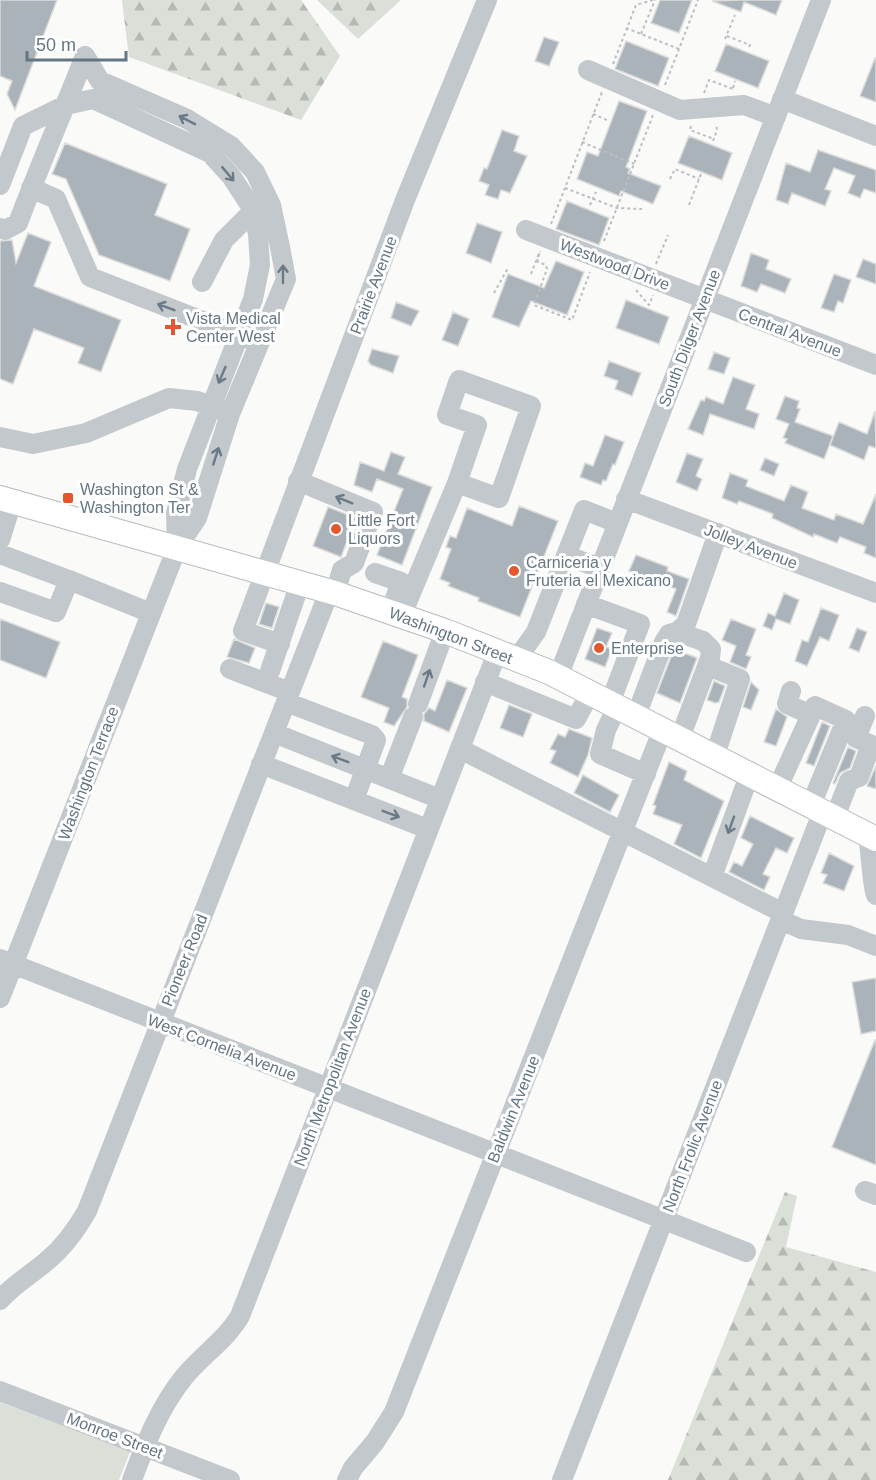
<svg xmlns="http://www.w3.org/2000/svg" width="876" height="1480" viewBox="0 0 876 1480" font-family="Arial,sans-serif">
<defs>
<pattern id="forest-firs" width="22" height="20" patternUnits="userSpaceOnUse" patternTransform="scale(1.5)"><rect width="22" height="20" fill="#dadfd7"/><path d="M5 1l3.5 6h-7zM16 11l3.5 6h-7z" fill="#b4b9b4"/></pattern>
</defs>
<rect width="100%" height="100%" fill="#fafaf8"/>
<path fill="url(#forest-firs)" d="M122 0H301L340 56 301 120 129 57Z
M317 0H401L358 39Z
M785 1192 797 1196 786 1247 876 1272V1480H668Z"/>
<path fill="#dadfd7" d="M0 1402 130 1452 119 1480H0Z"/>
<path fill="#aab3b9" stroke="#dcdcda" stroke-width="1.5" d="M0 0H57L15 110 7 94 12 81 0 76Z
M660 0H692L679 33 651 23Z
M740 0H782L776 15 744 2 741 12 712 1Z
M544 37 559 42 549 66 535 61Z
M626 41 669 58 658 86 615 69Z
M726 44 769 61 758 88 715 71Z
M875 58H876V102L860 96Z
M619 101 647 111 626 167 630 169 628 173 661 186 653 204 621 191 619 196 577 179 587 152 598 156Z
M502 130 519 136 514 151 527 156 510 193 501 190 498 199 485 195 489 185 479 181 484 168 487 169Z
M689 136 732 153 722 180 678 163Z
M65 143 167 184 155 215 190 229 170 281 99 255 66 179 52 174Z
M818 150 876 170V193L864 189 860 198 848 193 855 176 834 168 825 189 831 191 825 206 792 193 788 204 776 200 786 163 810 172Z
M567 201 609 218 599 245 556 229Z
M477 223 502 232 491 263 466 253Z
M28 233 51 242 34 286 121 320 101 372 78 363 84 348 34 329 13 384 0 379V241L12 240 16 263Z
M751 253 769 260 766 269 791 279 785 293 761 284 757 292 741 286Z
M863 259 876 264V284L856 277Z
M556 261 584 272 567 315 531 301 519 327 492 317 508 274 544 288Z
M834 274 851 280 843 303 838 301 834 312 821 308Z
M626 300 669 317 659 344 616 328Z
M396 302 419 311 411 326 391 318Z
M453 312 469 319 458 346 442 340Z
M372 349 399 356 393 373 371 365 368 361Z
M714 352 730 358 724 374 708 369Z
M609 361 641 373 632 396 615 389 618 381 604 376Z
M733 377 755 385 746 409 759 414 754 429 710 414 703 435 688 429 701 400 704 401 706 397 723 404Z
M785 396 799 401 797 408 800 409 795 422 833 436 824 459 785 443 787 439 783 438 789 424 776 419Z
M875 411 876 448 869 446 864 460 830 445 839 422 867 434Z
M605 435 624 442 615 465 613 464 606 481 603 480 601 485 580 477 585 463 593 466Z
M391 452 405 457 398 474 432 487 402 565 377 555 403 489 377 479 372 492 354 485 360 462 384 471Z
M687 453 703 459 696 476 702 479 697 491 676 482Z
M765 458 779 464 774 476 760 470Z
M730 473 748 480 746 486 784 501 791 485 808 492 802 508 834 520 836 514 863 524 876 494V558L864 553 866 547 840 537 837 543 814 534 813 537 772 518 773 514 739 501 737 504 722 498Z
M519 506 558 521 520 617 478 601 479 598 448 586 450 583 440 579 451 549 446 547 450 536 456 538 467 508 512 526Z
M328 507 356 518 341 557 313 546Z
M636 555 668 567 667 571 689 579 676 616 667 612 676 589 629 571Z
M784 593 799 600 790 624 776 619 772 630 763 626 768 613 775 616Z
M266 603 279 607 272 628 259 624Z
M821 608 839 615 829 641 820 637 807 666 795 661 802 640 808 642Z
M0 619 60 642 46 678 0 660Z
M731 619 756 629 746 655 751 657 746 669 730 662 736 646 722 640Z
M597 628 612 633 606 647 612 649 605 667 585 659Z
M857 628 867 632 859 652 849 648Z
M234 639 255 648 249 663 227 657Z
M383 641 418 655 402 697 407 699V707L394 726 384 722 389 708 361 697Z
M674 649 697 658 680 703 657 693Z
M447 680 467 688 449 732 424 721V714L429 708 435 711Z
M714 681 725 686 719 702 715 703 707 700Z
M751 682 759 690 751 710 743 707Z
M509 705 532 714 523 737 500 728Z
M776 709 787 717 776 746 764 742Z
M822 722 830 726 814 766 806 763Z
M569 729 592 738 588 755 578 777 550 763 556 751 550 749 558 734 565 737Z
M848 747 856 751 850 768 840 773 835 784 833 783Z
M669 762 687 771 684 780 724 801 701 858 674 844 682 825 653 814 656 806 653 805Z
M876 766V789L867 786Z
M583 775 619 795 610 812 574 793Z
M750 816 794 838 787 853 776 848 763 874 770 877 764 890 729 872 734 862 742 866 753 844 741 838Z
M829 853 854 866 844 891 823 883 827 875 821 873Z
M876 978V1031L861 1034 852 982Z
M875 1040H876V1165L832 1147Z"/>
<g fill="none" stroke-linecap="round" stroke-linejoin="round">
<defs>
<path id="major" d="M0 498 335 593 445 631 549 672 876 839"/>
</defs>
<use href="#major" stroke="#b5babe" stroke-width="26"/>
<path stroke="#bbbfc2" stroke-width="2" stroke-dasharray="3 3" stroke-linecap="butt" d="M626 28 679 49
M641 34 655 0
M727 36 750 45 748 49
M725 39 735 15
M613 64 636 5 653 0
M665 85 698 0
M733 88 735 81
M704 93 709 80 733 89
M593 114 609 121
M691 126 690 130 714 139
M713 141 717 130 716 124
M582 142 634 164
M670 179 675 169 699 179
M565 188 617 208 642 209
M590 205 596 192
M689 205 701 174
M551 224 602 92
M604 241 653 115
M536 261 546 265 547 269 534 305 572 320 590 272
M537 262 540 251
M656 264 668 235
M531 274 540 251
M636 290 649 305 653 295
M494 293 508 268"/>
<path stroke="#c3c8cc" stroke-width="20" d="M588 70 680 110 744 105 776 117
M782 99 876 136
M0 185 23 126 66 105 93 99 210 153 231 176 252 208 258 234 260 265 253 299 187 469 176 513 177 548
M31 188 56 199 90 277 249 339
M0 228 5 230 18 223C39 167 63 112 85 56
M526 230 876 365
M202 282 224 240 261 203
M0 437 33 444 86 433 169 398 197 401 222 410
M298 481 373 512 354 563 342 570 335 593
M626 499 876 593
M0 540 12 502
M0 554 69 580 56 612 0 592
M567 556 600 568
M375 573 401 582 392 607
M69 580 151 613
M586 604 640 624 610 703
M401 617 457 483 477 425 447 415 459 380 531 406 499 498 457 483
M677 632 703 641 711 649 710 658 680 738
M280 644 243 631 405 200 487 0
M516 660 536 632 584 510 617 523
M230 669 290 692
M270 671 300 583
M558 677 821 0
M485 682 576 719 590 693
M791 691 787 704 811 715
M286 702 372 735 376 740 354 800
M418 704 445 631
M617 707 606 730 600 754 646 774
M636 716 664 642 669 634 677 632 686 624 718 533
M865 716 856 738 876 747
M274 733 440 799
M460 749 783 913
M715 755 740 679 718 670
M261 764 428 829
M389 779 413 717
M778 787 815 706 846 720 811 805
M835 817 849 781 859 777 871 745
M868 835C870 846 873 891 876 895
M712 877 750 773
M781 920 801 929 848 935 876 946
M0 959 746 1252
M0 998 169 568 177 548 197 518 230 414 286 279 280 247 271 205 255 172 231 146 187 119 100 81 85 56
M865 1191 876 1195
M0 1300C14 1284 32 1274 48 1260 65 1246 76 1230 87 1211L329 592
M0 1391 230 1480
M132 1480C146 1443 159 1408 184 1377 202 1355 226 1340 240 1316L497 653
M347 1480 353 1468 375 1442 394 1412 663 729
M562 1480 823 811"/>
<use href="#major" stroke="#fff" stroke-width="24"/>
</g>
<defs><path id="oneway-shaft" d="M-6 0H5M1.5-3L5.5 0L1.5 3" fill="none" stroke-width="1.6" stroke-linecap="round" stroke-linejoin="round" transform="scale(1.5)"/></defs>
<g stroke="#6a7a87">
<use href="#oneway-shaft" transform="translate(187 120) rotate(-153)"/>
<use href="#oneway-shaft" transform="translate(228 174) rotate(50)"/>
<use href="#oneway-shaft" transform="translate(283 274) rotate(-90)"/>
<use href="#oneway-shaft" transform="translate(166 307) rotate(-159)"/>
<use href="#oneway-shaft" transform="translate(222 375) rotate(113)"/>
<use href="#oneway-shaft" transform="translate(216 456) rotate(-72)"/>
<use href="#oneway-shaft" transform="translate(344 500) rotate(-158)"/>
<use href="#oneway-shaft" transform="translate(427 678) rotate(-71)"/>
<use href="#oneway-shaft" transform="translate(340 759) rotate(-159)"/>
<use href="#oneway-shaft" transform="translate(391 814) rotate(21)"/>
<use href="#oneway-shaft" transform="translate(731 825) rotate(110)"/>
</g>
<g fill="#e4572e" stroke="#fff" stroke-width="2">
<path d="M170 318h6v6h6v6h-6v6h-6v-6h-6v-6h6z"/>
<rect x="62" y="492" width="12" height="12" rx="3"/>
<circle cx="336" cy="529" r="6"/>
<circle cx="514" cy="571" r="6"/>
<circle cx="599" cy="648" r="6"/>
</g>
<g text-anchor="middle" stroke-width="6" stroke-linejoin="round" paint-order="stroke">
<g font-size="16" fill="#657683" stroke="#fff">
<text transform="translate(615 264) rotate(21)" y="6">Westwood Drive</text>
<text transform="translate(373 285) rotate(-69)" y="6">Prairie Avenue</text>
<text transform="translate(790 332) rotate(21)" y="6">Central Avenue</text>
<text transform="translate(689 338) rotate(-69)" y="6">South Dilger Avenue</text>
<text transform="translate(751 546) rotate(21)" y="6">Jolley Avenue</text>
<text transform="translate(451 635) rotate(21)" y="6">Washington Street</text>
<text transform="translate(88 773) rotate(-69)" y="6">Washington Terrace</text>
<text transform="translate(184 960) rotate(-68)" y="6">Pioneer Road</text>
<text transform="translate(222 1047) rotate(21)" y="6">West Cornelia Avenue</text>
<text transform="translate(332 1077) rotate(-69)" y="6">North Metropolitan Avenue</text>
<text transform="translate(513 1109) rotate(-68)" y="6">Baldwin Avenue</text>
<text transform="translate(692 1146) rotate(-69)" y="6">North Frolic Avenue</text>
<text transform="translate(115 1435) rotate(21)" y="6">Monroe Street</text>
</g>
<g font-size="16" fill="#657683" stroke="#fff" text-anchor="start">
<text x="186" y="324">Vista Medical<tspan x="186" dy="18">Center West</tspan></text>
<text x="80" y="495">Washington St &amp;<tspan x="80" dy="18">Washington Ter</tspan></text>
<text x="348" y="526">Little Fort<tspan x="348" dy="18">Liquors</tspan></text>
<text x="526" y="568">Carniceria y<tspan x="526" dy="18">Fruteria el Mexicano</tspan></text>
<text x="611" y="654">Enterprise</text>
</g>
</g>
<path d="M27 51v9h99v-9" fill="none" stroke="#657683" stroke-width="3"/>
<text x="36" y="51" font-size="18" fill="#657683" stroke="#ffffff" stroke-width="4.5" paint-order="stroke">50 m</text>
</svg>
